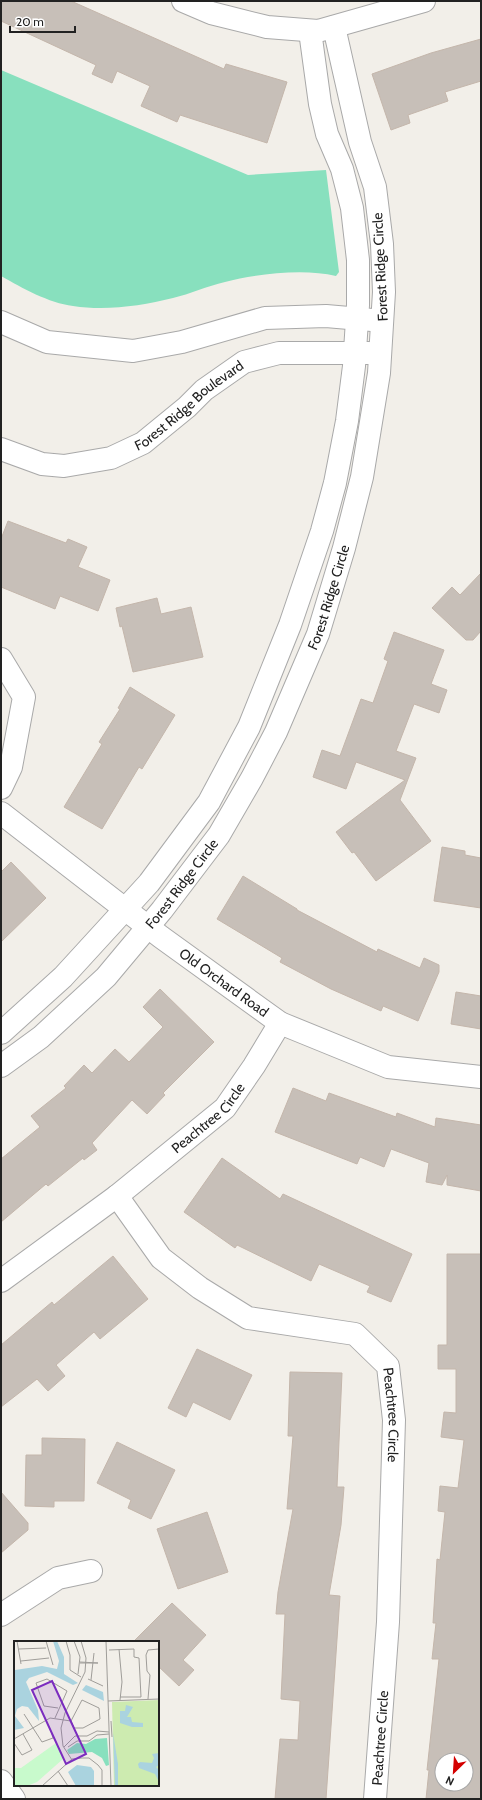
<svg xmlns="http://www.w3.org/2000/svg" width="482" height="1800" viewBox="0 0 482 1800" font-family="Cabin,sans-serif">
<rect width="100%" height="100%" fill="#f2efe9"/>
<path fill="#88e0be" d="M1 70 248 175 326 170 339 272 336 276C303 268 257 274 225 282 207 286 190 294 173 298 141 306 106 311 73 306 49 303 22 288 1 276Z"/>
<path fill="#c7bfb8" stroke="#c4b6ab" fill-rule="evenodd" d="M1 1H71L224 69 226 64 287 82 267 143 180 115 177 122 141 106 150 86 117 71 112 83 92 74 96 65 1 21Z
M481 39V81L445 92 448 101 408 115 410 123 391 130 372 74 431 53Z
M8 521 66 543 68 539 87 547 78 567 110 580 98 611 60 596 55 609 1 587V539Z
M481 573V631L473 640H466L432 608 452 587 460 595Z
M157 598 161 614 191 607 203 657 133 672 122 626 120 627 116 608Z
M394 632 444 650 431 684 447 690 439 713 414 704 396 751 416 758 400 800 431 841 376 881 354 852 352 853 336 832 405 780 356 762 346 789 313 777 322 750 340 756 361 699 373 703 388 661 384 659Z
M130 687 175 715 142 769 139 767 102 829 64 807 102 744 99 742 120 709 118 708Z
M442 847 465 851V855L481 858V908L434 901Z
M11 862 46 898 1 942V872Z
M243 876 297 909V910L377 952 378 949 420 968 424 958 439 965V972L418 1021 383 1006 381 1011 331 989 280 962 282 958 217 919Z
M160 989 214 1042 163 1093 165 1095 147 1114 132 1100 92 1143 97 1150 84 1160 83 1158 48 1186 46 1184 1 1222V1159L40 1127 31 1116 66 1088 64 1086 84 1065 92 1073 115 1049 129 1062 163 1027 143 1007Z
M456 992 481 996V1029L451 1024Z
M293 1088 326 1101 329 1093 396 1117 397 1113 435 1127 436 1118 481 1125V1191L447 1185V1175L442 1185 426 1182 429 1163 391 1149 384 1167 360 1157 357 1164 275 1132Z
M222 1158 280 1199 283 1194 412 1254 391 1302 367 1292 370 1286 319 1264 311 1281 237 1245 235 1248 184 1212Z
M447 1254H481V1799H426L429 1770H427L439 1659H432L436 1623H433L437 1559 440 1560 445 1512 438 1511 440 1486 458 1488 464 1440 441 1437 444 1412 456 1413V1369H438V1345H447ZM442 1760H466V1784H442Z
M113 1256 148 1299 100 1339 94 1332 56 1365 65 1376 48 1391 37 1379 1 1407V1345L52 1302 54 1305Z
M197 1349 252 1375 230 1420 193 1402 186 1417 168 1408Z
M290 1372 342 1373 337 1487H344L341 1525 329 1595 340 1596 326 1799H275L280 1739 298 1740 300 1701 281 1699 285 1614H276L278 1592 293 1509H287L293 1436H288Z
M42 1438 85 1439 84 1501H54V1507L25 1506 26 1455H42Z
M117 1442 175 1470 151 1519 128 1508 131 1500 97 1483Z
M1 1492 28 1523V1530L1 1553Z
M207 1512 228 1572 178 1589 157 1529Z
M172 1603 206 1635 183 1660 194 1670 179 1686 158 1666V1642H133Z"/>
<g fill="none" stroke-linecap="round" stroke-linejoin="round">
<defs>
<g id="minor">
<path d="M183 1 211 13 267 27 318 31 424 1"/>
<path d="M1 322 47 342 133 351 182 342 265 318 326 316 372 320"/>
<path id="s1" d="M1 449 42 464 64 466 111 458 143 443 187 407 204 390 244 362 279 353H369"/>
<path d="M1 659 24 697 11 767 1 788"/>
<path id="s2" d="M1 813 161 937 280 1023 388 1067 481 1077"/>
<path d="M1 1033 63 977 149 883 209 802 249 727 290 625 322 531 335 483 347 421 354 366 358 305V260L352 208 342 169 327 134 320 104 310 31"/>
<path id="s3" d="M1 1066 41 1037 106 977 162 910 219 835 252 778 276 732 318 634 344 548 362 477 379 373 384 292 382 244 375 187 360 142 334 27"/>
<path id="s4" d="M117 1196 161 1258 200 1288 248 1318 355 1334 388 1366 394 1420 388 1622 375 1799"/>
<path id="s5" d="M1 1281 117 1196 225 1108 254 1066 280 1023"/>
<path d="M1 1615 58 1578 91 1571"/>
<path d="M1 1781 14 1799"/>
</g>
</defs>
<use href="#minor" stroke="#a9a9a9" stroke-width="24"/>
<use href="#minor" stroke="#fff" stroke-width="22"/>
</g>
<g text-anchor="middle" stroke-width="3" stroke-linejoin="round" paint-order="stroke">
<g font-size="14" fill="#222" stroke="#fff">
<text transform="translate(380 267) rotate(-93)" y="5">Forest Ridge Circle</text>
<text dy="5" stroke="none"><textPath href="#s1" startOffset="208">Forest Ridge Boulevard</textPath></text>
<text dy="5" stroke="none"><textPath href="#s3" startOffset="582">Forest Ridge Circle</textPath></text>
<text dy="5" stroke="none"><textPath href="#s3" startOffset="258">Forest Ridge Circle</textPath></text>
<text dy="5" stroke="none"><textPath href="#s2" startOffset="280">Old Orchard Road</textPath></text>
<text dy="5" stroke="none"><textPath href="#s5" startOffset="264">Peachtree Circle</textPath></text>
<text dy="5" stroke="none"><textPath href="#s4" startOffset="385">Peachtree Circle</textPath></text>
<text transform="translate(380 1738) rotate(-86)" y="5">Peachtree Circle</text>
</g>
</g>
<g transform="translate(14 1641)">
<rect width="145" height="145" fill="#f2efe9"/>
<path d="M145 59V145H100L98 61Z" fill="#cdebb0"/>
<path d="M42 102 49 118 23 141 13 145H0V127H7Z" fill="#c8facc"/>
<path d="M93 97 95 124 92 125 88 117 78 111 55 113 53 109 63 102 72 103 81 98Z" fill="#88e0be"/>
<path d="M39 0H43L50 16V33L64 42 59 44 33 31 15 37 12 41 24 69 25 80 14 66 8 65 3 68 1 75 10 87 0 89V25L1 29 28 25 43 28 45 20ZM72 44 89 51 90 60 68 49ZM112 64 119 66 113 76H117L118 81 129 82V86H118L106 82V70H111ZM99 92 104 123V145H101ZM145 112V124L142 126 145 129V141L141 133 125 127 124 123 126 121 138 122 140 117 138 113ZM63 124 77 126 80 130V145H62L54 131Z" fill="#aad3df"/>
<path fill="none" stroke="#9f9d99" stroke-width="1" d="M3 0 7 23M32 0 39 24M52 0 56 14V29L67 36M60 0 66 16 64 33M92 0 97 145M105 0H120M5 8 32 7M105 8 108 41 106 59M95 9 120 8V16L125 17 127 56H106M7 20 35 17M66 21 84 22H66M74 38 89 45M77 39 80 12M134 58 136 34 133 30 132 14 134 9 145 8M68 59 85 67 86 78 69 87H60L57 80ZM94 60 145 58M10 73 28 101 39 97 37 90M41 77 53 50 33 38 22 42 30 65 44 67M97 80 98 96M0 98 36 77 57 80M0 102 8 114 18 109 9 93M50 106 61 95H73L83 90 95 91M54 106 63 100H75L83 94 95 93M58 119 49 105 47 87 51 72 71 31 72 17 67 0M44 130 54 145M28 145 58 118 68 117H75L84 124 88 129V145"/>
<path fill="#7b2cbf" fill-opacity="0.15" stroke="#7b2cbf" stroke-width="2" d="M38 40 72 113 52 123 18 49Z"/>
<rect width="145" height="145" fill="none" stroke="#222" stroke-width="2"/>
</g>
<rect width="482" height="1800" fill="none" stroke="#222222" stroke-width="4"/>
<g transform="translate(454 1772) rotate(205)"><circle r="19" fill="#ffffff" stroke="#a7a7a7"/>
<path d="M0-3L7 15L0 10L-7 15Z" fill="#d40000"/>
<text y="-6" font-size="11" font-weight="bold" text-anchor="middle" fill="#222222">N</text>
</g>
<path d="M10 26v6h65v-6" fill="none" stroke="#222222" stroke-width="2"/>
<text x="16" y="26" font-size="12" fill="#222222" stroke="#ffffff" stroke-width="3" paint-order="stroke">20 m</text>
</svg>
